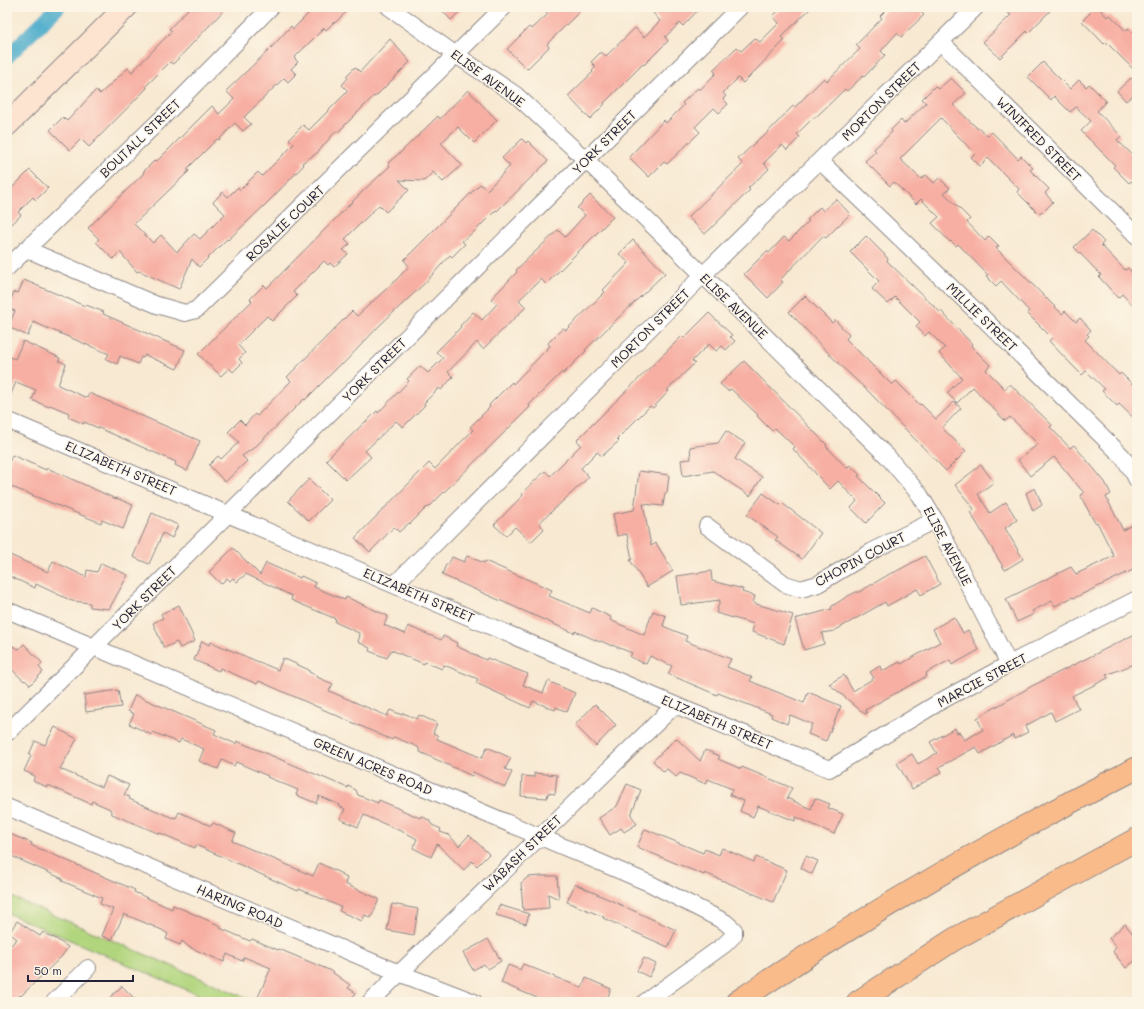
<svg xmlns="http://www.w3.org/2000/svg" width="1144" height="1009" viewBox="0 0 1144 1009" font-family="Mali,sans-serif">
<rect width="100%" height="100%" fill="#fcf5e5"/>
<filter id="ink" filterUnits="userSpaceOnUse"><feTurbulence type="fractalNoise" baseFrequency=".025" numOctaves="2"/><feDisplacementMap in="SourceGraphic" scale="8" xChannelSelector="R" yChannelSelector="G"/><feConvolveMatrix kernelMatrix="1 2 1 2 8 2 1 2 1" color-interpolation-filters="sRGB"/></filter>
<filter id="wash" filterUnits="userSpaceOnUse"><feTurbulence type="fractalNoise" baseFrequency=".012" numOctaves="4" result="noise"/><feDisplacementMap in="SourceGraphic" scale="16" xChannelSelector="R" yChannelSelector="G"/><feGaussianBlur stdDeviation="0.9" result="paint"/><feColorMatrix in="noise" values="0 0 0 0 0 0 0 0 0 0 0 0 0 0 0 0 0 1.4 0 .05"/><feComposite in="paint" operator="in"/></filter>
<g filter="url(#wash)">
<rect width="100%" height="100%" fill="#f8e9d2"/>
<path fill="#b1d57d" stroke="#6a7c5c" d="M7 895 256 1002H215L7 913Z"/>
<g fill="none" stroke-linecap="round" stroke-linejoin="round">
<path stroke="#4caccb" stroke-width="15" d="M7 57 58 7"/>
</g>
<g id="blocks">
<path fill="#f7afa3" d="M190 7H227L173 64 170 62 146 86 147 88 89 147 81 139 70 150 50 130 63 117 67 121 96 90 100 94 128 68 132 72 172 31 169 29Z
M302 7H351L335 23 334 22 326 30 324 28 294 58 298 62 291 69 296 74 288 82 284 78 244 117 251 124 243 131 235 123 219 140 217 139 187 169 189 171 134 224 153 243 161 235 177 252 194 234 200 239 225 214 213 202 223 192 228 197 238 187 240 190 258 172 262 176 294 144 289 139 303 125 309 130 348 91 342 85 348 78 346 76 355 67 360 72 390 39 410 62 375 97 374 96 337 133 336 131 317 153 302 163 304 165 265 205 228 240 227 239 199 267 192 259 179 289 139 271 137 272 120 252 113 259 96 242 99 239 88 228 144 173 143 172 155 160 157 161 212 106 219 114 234 99 226 91 270 49 291 26 293 29 309 13Z
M439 7H464L451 20Z
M541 7H584L547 44 549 47 527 69 507 49 529 27 532 29 548 14Z
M648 7H701L683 26 680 23 665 37 668 41 644 65 643 64 604 103 605 104 590 119 568 96 593 72 592 71 596 67 591 62 601 52 606 56 635 28 644 37 660 21Z
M782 7H812L781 37 785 40 743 83 738 78 723 93 726 96 723 99 728 104 719 113 714 108 695 127 700 132 667 164 664 162 649 177 629 157 664 120 666 123 684 105 682 103 698 88 700 90 716 73 713 70 737 47 741 51 755 38 760 42 779 23 773 16Z
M889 7H928L922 13 924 15 901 37 897 33 881 51 885 55 864 77 863 76 847 91 845 89 815 118 814 117 797 134 800 137 787 150 782 145 764 163 769 169 748 188 750 190 705 234 688 217 743 164 738 159 763 135 764 136 793 106 795 107 824 78 827 81 860 49 856 45 882 18 880 16Z
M1013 7H1054L1028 33 1027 31 1000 58 983 42 1011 15 1008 13Z
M1096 7H1098L1107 17 1110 15 1126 31 1128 28 1137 37V73L1106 42 1104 44 1082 21Z
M1043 62 1070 89 1079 80 1086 87 1089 84 1106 101 1097 111 1121 136 1117 140 1137 159V187L1131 181 1129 183 1113 167 1115 165 1081 131 1091 121 1076 107 1070 112 1054 96 1051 100 1028 77Z
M951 78 966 93 953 105 978 129 979 128 988 136 992 132 1018 159 1021 156 1033 168 1030 170 1049 189 1045 193 1053 202 1043 212 1042 211 1039 214 1017 192 1019 189 988 158 980 166 971 157 975 154 941 118 900 159 921 179 926 175 934 183 939 178 950 188 944 193 970 219 967 222 985 241 989 236 999 246 996 248 1062 314 1065 311 1076 322 1080 318 1091 330 1087 334 1089 336 1085 340 1119 375 1121 373 1137 389V421L1119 404 1117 406 1102 391 1105 389 1086 371 1082 375 1072 365 1049 341 1052 338 1027 313 1029 311 1001 281 996 286 986 276 988 275 958 244 956 246 951 241 950 242 932 223 939 217 921 199 916 204 894 182 890 186 865 161 876 151 874 149 892 132 891 130 901 120 904 124 926 103 922 99 935 86 938 89Z
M1131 78 1137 85V92L1126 101 1117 91Z
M468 90 497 120 474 143 458 127 441 143 462 165 443 182 433 172 424 181 399 180 409 190 386 212 379 205 345 239 350 244 343 250 348 254 334 267 330 263 328 265 324 261 293 292 297 296 272 321 267 316 238 345 245 353 239 359 242 363 233 372 229 368 221 376 198 354 252 301 250 299 264 285 267 288 363 191 390 166 388 163 402 151 438 116 440 119Z
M522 139 526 143 528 141 548 161 497 211 496 210 475 231 462 241 465 244 452 257 450 255 425 283 381 324 342 365 341 364 305 400 304 399 287 416 255 447 242 456 247 461 225 482 209 465 218 456 221 459 239 442 228 432 240 420 245 425 255 414 257 416 291 381 287 377 352 311 357 316 397 279 409 266 404 260 480 184 487 190 510 166 502 158Z
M30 170 48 188 36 200 33 197 18 212 21 215 7 229V193Z
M590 195 613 217 546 284 541 279 519 300 526 307 483 349 477 342 448 372 453 377 441 390 439 388 424 403 425 405 403 427 396 421 365 451 371 457 346 480 326 460 366 421V422L377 411 378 413 409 381 407 379 420 366 428 373 443 358 436 352 461 327 460 326 473 312 482 320 497 304 491 299 517 272 516 270 558 230 565 237 585 215 577 208Z
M836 199 850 214 826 238 823 236 780 280 783 282 768 298 744 274 767 251 769 253 784 237 789 241 809 221 807 220 820 207 823 211Z
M1092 230 1104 242 1101 245 1125 270 1128 268 1137 278V310L1122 294 1118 298 1099 277 1101 275 1074 247Z
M866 236 884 254 888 259 887 261 940 312 941 311 972 344 971 346 990 365 986 370 1005 389 1010 384 1052 425 1050 427 1070 448 1074 445 1105 482 1111 494 1106 497 1123 530 1134 524 1137 530V568L1074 598 1073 597 1055 606 1052 601 1032 611 1034 614 1017 622 1006 599 1071 567 1076 574 1114 556 1097 522 1095 523 1080 495 1084 493 1054 457 1030 476 1018 460 1038 444 1010 417 1005 421 973 387 957 403 947 393 962 378 939 353 945 348 929 332 925 336 916 326 920 322 895 297 888 304 872 289 879 281 850 252Z
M633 240 665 273 585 350 586 351 563 374 562 372 529 405 530 407 428 508 427 507 410 524 409 523 399 532 394 527 370 552 355 538 429 463 435 469 473 430 470 427 490 407 489 405 512 382 513 384 550 346 548 343 563 328 566 330 605 292 603 290 629 263 619 254Z
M24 280 85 306 86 305 104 312 103 314 185 350 177 369 145 355 143 358 141 357 138 364 120 356 117 364 106 359 109 354 33 322 28 336 8 327 15 311 7 308 14 292 18 293Z
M805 296 832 323 835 320 849 335 846 339 892 385 896 381 920 405 921 404 936 419 954 402 961 408 942 428 966 451 946 471 870 393 838 363 789 312Z
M709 313 732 335 730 337 735 341 726 350 722 346 716 351 709 344 692 361 695 363 667 390 669 391 653 408 650 406 617 439 619 441 602 456 597 452 581 468 589 477 539 523 544 529 531 542 515 527 506 536 494 525 523 495 522 493 545 471 550 476 581 445 577 440 604 413 682 336 684 338Z
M23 341 60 358 59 361 66 364 58 385 87 398 89 393 200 441 187 471 175 465 176 462 108 432 84 422V424L68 417 69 413 50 405 49 407 32 400 36 390 16 382 7 404V356L15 359Z
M744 361 827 445 826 446 847 468 850 465 860 475 858 476 885 503 866 523 851 508 857 501 838 481 830 489 793 449 795 447 775 428 772 431 757 416 758 415 731 389 728 391 720 384Z
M726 431 745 443 735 459 762 477 750 496 713 471 683 476 681 460 691 459 690 447 718 443Z
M12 455 46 470 47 468 116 499V498L133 505 123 529 102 520 101 523 7 485V467Z
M981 465 994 482 978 494 990 513 1006 502 1017 520 1005 528 1023 559 1005 570 970 512 974 509 955 485Z
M639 471 669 475 667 493H665L663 506 643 504 651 546 656 543 673 571 647 587 630 560 632 559 627 534 617 536 613 514 634 510Z
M309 479 330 500 309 521 288 501Z
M1035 488 1042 505 1033 511 1026 493Z
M763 493 780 505 782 503 821 533 802 559 775 540 778 537 747 515Z
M152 513 178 525 172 538 163 533 149 564 133 557Z
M233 548 260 575 266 563 300 578 301 576 316 583 314 587 345 600 346 597 388 616 384 625 405 634 408 626 441 640 443 636 457 643 456 646 486 660 487 658 528 674 523 685 543 693 548 681 575 693 567 712 556 707 555 710 533 701 530 708 476 683 478 679 444 665 442 669 425 662 424 664 391 650 387 658 369 651 370 648 358 642 360 635H359V633L335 622 336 619 291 600 292 596 246 574 237 582 233 578 230 581 227 578 221 584 209 572Z
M10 555 48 572 53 561 86 577 87 570 97 572 101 563 128 575 109 609 90 607V603L72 601 36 584 35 588 7 575V562Z
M467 556 484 563 485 561 552 590 549 596 590 613 592 608 611 617 610 620 644 635 653 611 666 616 663 626 687 636 685 641 731 659 727 667 752 677 750 681 804 703 808 692 841 706 826 741 808 734 812 724 790 715 787 724 771 717 772 714 718 693 717 695 668 674 672 666 650 656 646 664 630 657 632 653 612 645V646L601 641 600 642 575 631 574 633 442 575 446 564 448 565 452 557 464 562Z
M925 556 940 584 921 595 917 589 887 606 885 602 834 631 822 633 824 644 804 650 795 619 832 609 831 607 846 597 856 592H859L893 572V573Z
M711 571 712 581 743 589 742 592 755 596 753 603 793 615 784 644 752 632 754 624 716 613 720 600 681 605 677 576Z
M179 605 195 641 180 648 177 642 164 648 153 623 163 618 161 614Z
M954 617 963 633 968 630 979 650 952 665 950 660 926 673 927 676 865 710 867 713 865 714 829 684 844 675 853 691 874 678 870 672 880 666 882 671 900 662 901 664 940 642 933 629Z
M1137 633V663L1106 675 1108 678 1072 696 1079 709 1055 721 1051 712 1025 726 1028 732 1014 739 1013 735 980 754 976 747 939 767 942 772 912 789 897 763 912 754 918 764 937 753 930 742 955 728 957 733 959 732 964 740 983 730 977 718 1032 686Z
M202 641 209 645 211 642 278 670 283 658 309 670V672L318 676 317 677 333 684 329 691 387 716 390 710 402 715 403 713 417 719 419 715 437 723 433 733 438 736 437 739 482 758 487 747 511 758 505 769 512 772 505 787 473 772 472 776 420 752 418 747 394 737 392 740 259 681 257 684 220 668 219 671 194 660Z
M7 644 19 649 24 644 42 663 39 667 43 672 30 685 25 680 24 681 7 665Z
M118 690 121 707 86 712 84 695Z
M135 695 216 730 214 734 236 744 237 741 348 788V786L356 790 358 795 378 803 379 800 420 818 421 816 429 820 432 825 441 829 440 832 449 835 459 846 469 835 489 854 477 866 472 861 464 870 437 844 431 857 413 848 417 839 412 836 364 815 358 827 340 819 345 809 339 806 340 805 319 796 316 803 296 795 298 790 267 777 268 776 236 762 234 766 222 760 218 769 199 761 204 749 181 739 179 743 153 732 152 735 129 724 134 714 128 711Z
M595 704 616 725 596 746 575 725Z
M55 727 77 739 60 769 102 787 107 776 129 785 124 795 130 797 129 799 173 818V817L176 818 179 812 211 826 213 823 236 833 232 841 313 876 319 863 342 874 341 875 347 878 345 884 379 899 371 918 365 915 362 921 339 911 341 907 299 889 298 891 196 845 195 848 160 833V834L112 814 110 809 92 801 91 804 48 785 47 787 33 781 35 776 24 771 31 756 29 755 35 741 45 745Z
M676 738 700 761 705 750 720 756 718 759 741 769 742 767 792 788 787 798 811 809 815 798 830 804 828 808 843 814 834 834 796 817 795 821 758 806 753 817 740 811 744 801 730 795 732 789 708 779 706 784 680 773 676 777 667 769 664 772 653 761Z
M534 773 557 775 555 794 548 793 547 798 521 796 522 776 534 777Z
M627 784 641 790 631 815 637 824 624 832 621 828 610 835 599 818 617 806Z
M645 829 703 853 705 849 719 855 722 848 754 862 756 857 787 870 773 902 705 873 704 875 637 847Z
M7 833 32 843 31 845 135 890 134 892 172 909 173 905 221 926 220 928 250 941 252 939 278 950 279 949 329 970 350 985 348 988 356 993 349 1002H268L258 997 271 968 244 957 242 961 227 954 224 962 189 947 182 941 180 945 166 939 168 934 162 930 124 914 112 940 102 936 113 909 100 904 102 898 62 881 63 879 7 854Z
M806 856 818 861 812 874 801 868Z
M541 876H557L559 899 548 894 549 908 523 910 521 883 528 877Z
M575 884 676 930 668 947 603 918 604 917 567 902Z
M392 904 418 909 414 935 387 930Z
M499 905 529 914 526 924 496 915Z
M17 921 40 936 43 932 52 938 53 937 68 947 62 956 21 996 20 995 13 1002H7V949L17 939 9 933Z
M1125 924 1137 939V959L1126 968 1113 952 1116 947 1109 938Z
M488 939 501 961 488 969 484 964 473 970 463 953Z
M644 958 656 964 649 977 637 971Z
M523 964 582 988 586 978 611 989 606 1001 602 999 601 1002H547L501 983 508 965 520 970Z
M122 986 138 1002H105Z"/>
</g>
</g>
<g filter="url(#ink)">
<use href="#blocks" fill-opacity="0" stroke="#8d8686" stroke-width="1"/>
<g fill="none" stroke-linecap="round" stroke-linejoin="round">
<defs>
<path id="minor" d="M389 7 456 55 516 95 586 160 887 456 920 495 935 520 1009 664
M941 42 1137 236
M820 161 978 313 1122 456 1133 472 1137 480
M26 249 157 305 185 313 196 310 504 7
M7 268 159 121 271 7
M7 420 675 705 829 769 941 701 1009 664 1137 599
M707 526 785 584 801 589 818 584 876 549 935 520
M394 585 703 275 976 7
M7 610 651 884 725 922 734 930V935L724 945 645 1002
M7 733 740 7
M7 807 399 973 474 1002
M54 1002 88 968
M370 1002 675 705"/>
<path id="secondary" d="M7 125 126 7"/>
<path id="motorway" d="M737 1002C865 915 999 837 1137 768
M858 1002 953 940 1137 839"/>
</defs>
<use href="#minor" stroke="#8d8686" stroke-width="18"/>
<use href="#secondary" stroke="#8d8686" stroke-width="24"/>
<use href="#motorway" stroke="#8d8686" stroke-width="24"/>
<use href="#minor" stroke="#fff" stroke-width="16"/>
<use href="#secondary" stroke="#fde4d1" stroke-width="22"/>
<use href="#motorway" stroke="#fabb8b" stroke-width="22"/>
</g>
</g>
<g text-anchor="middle" stroke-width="3" stroke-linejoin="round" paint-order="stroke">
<g font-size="13" fill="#22223b" stroke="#fcf5e5">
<text transform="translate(488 78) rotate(36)" y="5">ELISE AVENUE</text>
<text transform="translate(881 101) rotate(-45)" y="5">MORTON STREET</text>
<text transform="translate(140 138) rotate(-44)" y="5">BOUTALL STREET</text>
<text transform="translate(1039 139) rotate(45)" y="5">WINIFRED STREET</text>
<text transform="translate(604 142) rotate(-45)" y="5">YORK STREET</text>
<text transform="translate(285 223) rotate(-44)" y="5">ROSALIE COURT</text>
<text transform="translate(734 306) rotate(44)" y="5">ELISE AVENUE</text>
<text transform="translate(982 317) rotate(44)" y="5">MILLIE STREET</text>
<text transform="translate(650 328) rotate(-45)" y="5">MORTON STREET</text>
<text transform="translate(374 370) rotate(-45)" y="5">YORK STREET</text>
<text transform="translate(121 468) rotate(23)" y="5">ELIZABETH STREET</text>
<text transform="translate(948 546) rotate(62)" y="5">ELISE AVENUE</text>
<text transform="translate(860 559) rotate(-28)" y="5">CHOPIN COURT</text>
<text transform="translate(419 595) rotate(23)" y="5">ELIZABETH STREET</text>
<text transform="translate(144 598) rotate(-45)" y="5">YORK STREET</text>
<text transform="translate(982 680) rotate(-28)" y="5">MARCIE STREET</text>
<text transform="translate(717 722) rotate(23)" y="5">ELIZABETH STREET</text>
<text transform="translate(373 766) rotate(23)" y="5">GREEN ACRES ROAD</text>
<text transform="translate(522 853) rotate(-44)" y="5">WABASH STREET</text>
<text transform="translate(240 906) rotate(23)" y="5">HARING ROAD</text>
</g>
</g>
<rect width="1144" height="1009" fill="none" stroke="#fcf5e5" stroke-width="24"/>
<path d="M28 975v6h105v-6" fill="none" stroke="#22223b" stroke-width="2"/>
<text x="34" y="975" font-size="12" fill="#22223b" stroke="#fcf5e5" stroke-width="3" paint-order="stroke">50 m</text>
</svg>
